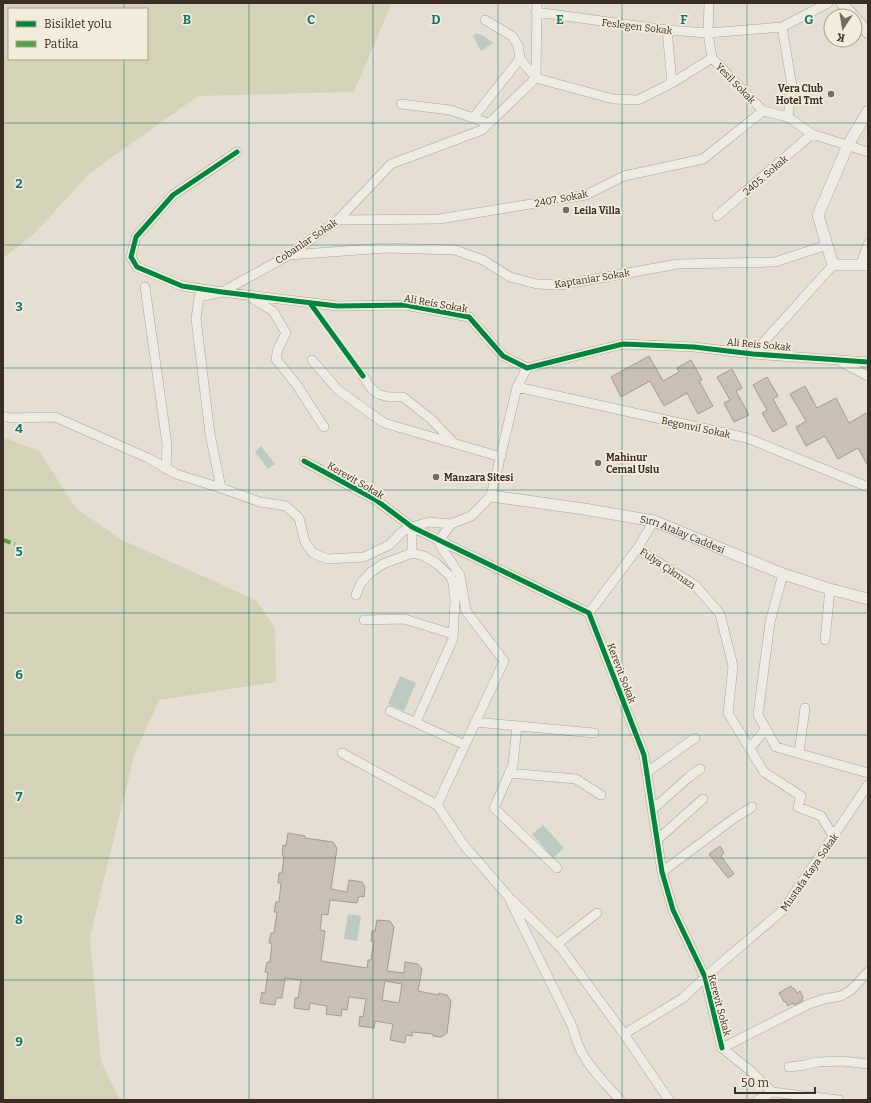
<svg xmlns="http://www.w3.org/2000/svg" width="871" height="1103" viewBox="0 0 871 1103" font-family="Bitter,serif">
<rect width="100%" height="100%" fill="#e5dfd3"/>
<path fill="#d4d3b7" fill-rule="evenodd" d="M3 3H392L354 92 198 96 90 173 33 235 3 258ZM9 9H147V59H9Z
M3 437 39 451 76 508 122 540 256 600 275 628 276 682 159 700 134 756 90 937 101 1061 120 1100H3Z"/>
<path fill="#bccac2" d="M476 33 484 36 493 43 481 51 473 36Z
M261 446 275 464 268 469 255 452Z
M400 676 416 683 404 711 388 704Z
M543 825 564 848 553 858 532 834Z
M348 914 361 916 357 941 344 939Z"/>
<path fill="#c9bfb4" stroke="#a69b92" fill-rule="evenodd" d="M649 356 663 381 679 372 677 368 691 360 702 380 699 381 713 406 698 414 687 393 664 406 650 381 621 397 611 377Z
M732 369 742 388 736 391 749 415 734 422 724 403 730 400 717 377Z
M767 377 778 396 773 399 787 424 773 432 762 413 767 410 753 385Z
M805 386 817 408 836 398 849 423 868 412V466L858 448 838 459 825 436 806 446 796 427 806 421 790 394Z
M288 833 305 836V838L333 842 337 848 331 889 347 892 349 880 362 882 365 887 364 897 359 896 357 903 330 900 328 915 322 914 320 930 325 931 321 961 367 968 368 960H371L374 941H371L372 931H375L377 920 390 921 394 927 387 971 404 973 405 962 418 964 422 969 418 991 439 995V993L447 995 451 1001 447 1033 441 1037 433 1036V1034L412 1032V1036L406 1035 405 1043 390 1040 393 1024 375 1021 374 1028 359 1026 360 1016 363 1017 366 999 349 997 347 1010 342 1009 341 1016 326 1014 327 1006 310 1003 309 1010 294 1008 295 998H298L301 980 285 978 282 998H276L275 1005 260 1003 262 992 265 993 268 973 265 972 267 962H270L272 943H269L271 933H274L277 912H274L276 902H279L281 883H278L279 873H282L284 856 282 855 283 845 286 846ZM385 981 402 984 399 1003 382 1000Z
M720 846 724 853 721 856 734 874 728 878 709 854Z
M791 986 793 989 794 988 797 993 800 991 803 997 802 1001 794 1005 793 1003 788 1006 785 1001 784 1002 779 993Z"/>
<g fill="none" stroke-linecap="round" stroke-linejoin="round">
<defs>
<path id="minor" d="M709 3 708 33 712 58
M536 12 667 30 708 33 782 27 828 3
M782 27 792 86 788 117
M667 30 672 83
M712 58 763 111 788 117 812 134 868 152
M520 59 536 78 613 99 638 100 672 83 712 58
M401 104 450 110 488 123
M473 118 520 59 518 45 512 36 485 20
M237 152 173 195 136 237 131 257 137 267 182 286 222 292 337 306 405 305 469 317 503 356 527 368 623 344 694 347 753 354 868 362
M717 216 812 134
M338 220 439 219 586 195 624 176 703 159 763 111
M289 255 386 248 455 250 483 260 510 277 537 284 561 285 678 264 775 262 827 245
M861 264 868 244
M145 287 167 444 166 469
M250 297 273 311 286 333 278 349 276 359 296 384 324 427
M753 354 833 265
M312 360 338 390 384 423 501 457
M841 362 868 376
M363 376 371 388 378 394 389 397H403L431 419 452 441
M517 387 747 438 868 487
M3 416 10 418 55 417 148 458 176 474 221 488 260 502 286 506 299 518 305 542 313 553 327 559 364 557 389 545 403 531 412 527 429 522 451 524
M304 461 376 500 412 527 589 613 644 755 662 872 673 910 705 977 722 1048
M221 488 210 434 196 319 199 297 222 292 289 255 338 220 391 164 482 130 536 78 537 3
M654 521 637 549 695 585 720 614 733 666 728 713 764 772 801 796 798 807 821 816 834 837
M412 527V553
M783 574 770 622 758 715 776 747 868 773
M356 595 361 583 371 572 383 564 412 553 424 556 436 563 450 576 453 582 455 600 453 639 416 722
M589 613 637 549
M364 620 404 619 453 634
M825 640 830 589
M390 711 465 745
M475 722 594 733
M517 726 513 765 494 808 557 868
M750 748 766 729
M342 753 437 805 463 844 508 896 573 1028C579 1059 600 1077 620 1100
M799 753 805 708
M647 772 695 738
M509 773 576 779 601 795
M437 805 504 661 466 611 460 575 441 547 439 541 451 524 471 516 491 496 517 387 527 368
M653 809 689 777 700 769
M657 840 703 799
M662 872 733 819 752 807
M512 900 561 948 624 1034 669 1100
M557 944 597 913
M624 1034 683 998 705 977 783 910 868 785
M722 1048 809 1004 824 999 841 996 851 990 868 972
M722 1048 752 1072 772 1092 839 1100
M789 1067 805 1065 818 1062 842 1061 868 1064
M758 1100 772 1092"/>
<g id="tertiary">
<path d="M842 3 853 16"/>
<path d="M855 18 868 33"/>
<path d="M868 111 848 145 818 215 833 265H868"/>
<path id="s1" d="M491 496 584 509 654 521 783 574 830 589 868 599"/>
</g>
</defs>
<use href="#minor" stroke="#aba49b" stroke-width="10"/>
<use href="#tertiary" stroke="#aba49b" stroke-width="12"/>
<use href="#minor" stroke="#eeeae4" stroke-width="9"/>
<use href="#tertiary" stroke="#eeeae4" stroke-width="11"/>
<path stroke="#54a442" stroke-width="4" stroke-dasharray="8 4" stroke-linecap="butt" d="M3 540 15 544"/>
<defs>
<path id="cycleway" d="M237 152 173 195 136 237 131 257 137 267 182 286 222 292 337 306 405 305 469 317 503 356 527 368 623 344 694 347 753 354 868 362
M310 303 363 376
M304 461 376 500 412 527 589 613 644 755 662 872 673 910 705 977 722 1048"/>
</defs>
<use href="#cycleway" stroke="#f4ecdb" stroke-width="8"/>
<use href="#cycleway" stroke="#00873e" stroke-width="5"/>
</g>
<path fill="none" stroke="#0f766e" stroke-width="1" stroke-opacity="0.55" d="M124 3V9M249 3V1100M373 3V1100M498 3V1100M622 3V1100M747 3V1100M124 59V1100M3 123H868M3 245H868M3 368H868M3 490H868M3 613H868M3 735H868M3 858H868M3 980H868"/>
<g fill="#766b61" stroke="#f4ecdb" stroke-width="1.5">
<circle cx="831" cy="94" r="4"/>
<circle cx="566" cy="210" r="4"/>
<circle cx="598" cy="463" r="4"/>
<circle cx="436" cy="477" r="4"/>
</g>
<g text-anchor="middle" stroke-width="3.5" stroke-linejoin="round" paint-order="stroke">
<g font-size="10" fill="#3a2d23" stroke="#f4ecdb">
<text transform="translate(637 26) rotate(7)" y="4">Feslegen Sokak</text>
<text transform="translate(736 83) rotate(46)" y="4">Yesil Sokak</text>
<text transform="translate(765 175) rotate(-41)" y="4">2405. Sokak</text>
<text transform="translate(561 198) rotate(-11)" y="4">2407. Sokak</text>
<text transform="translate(306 241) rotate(-34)" y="4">Cobanlar Sokak</text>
<text transform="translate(592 278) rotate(-9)" y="4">Kaptaniar Sokak</text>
<text transform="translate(436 303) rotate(10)" y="4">Ali Reis Sokak</text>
<text transform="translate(759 344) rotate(5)" y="4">Ali Reis Sokak</text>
<text transform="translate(696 427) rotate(12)" y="4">Begonvil Sokak</text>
<text transform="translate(356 480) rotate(30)" y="4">Kerevit Sokak</text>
<text dy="4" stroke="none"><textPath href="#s1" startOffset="196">Sırrı Atalay Caddesi</textPath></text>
<text transform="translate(668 568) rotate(34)" y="4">Fulya Çıkmazı</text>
<text transform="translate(622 673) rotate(69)" y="4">Kerevit Sokak</text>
<text transform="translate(809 872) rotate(-55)" y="4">Mustafa Kaya Sokak</text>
<text transform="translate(720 1005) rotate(75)" y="4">Kerevit Sokak</text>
</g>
<g font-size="10" font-weight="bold" fill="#3a2d23" stroke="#f4ecdb" text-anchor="start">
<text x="823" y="92" text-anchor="end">Vera Club<tspan x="823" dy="12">Hotel Tmt</tspan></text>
<text x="574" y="214">Leila Villa</text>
<text x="606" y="461">Mahinur<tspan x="606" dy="12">Cemal Uslu</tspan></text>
<text x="444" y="481">Manzara Sitesi</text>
</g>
</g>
<g font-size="13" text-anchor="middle" font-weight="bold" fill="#0f766e" stroke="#f4ecdb" stroke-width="3.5" stroke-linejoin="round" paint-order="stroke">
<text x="187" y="24">B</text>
<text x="311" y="24">C</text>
<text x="436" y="24">D</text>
<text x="560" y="24">E</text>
<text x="684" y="24">F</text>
<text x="809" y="24">G</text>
<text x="19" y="188">2</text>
<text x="19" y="311">3</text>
<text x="19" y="433">4</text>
<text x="19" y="556">5</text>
<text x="19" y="679">6</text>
<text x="19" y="801">7</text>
<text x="19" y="924">8</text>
<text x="19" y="1046">9</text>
</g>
<rect width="871" height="1103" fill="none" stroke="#3a2d23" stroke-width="8"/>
<rect x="8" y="8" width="140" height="52" fill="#f4ecdb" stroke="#aaa091"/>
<rect x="16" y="21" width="20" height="6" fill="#00873e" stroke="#aaa091"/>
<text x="44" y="28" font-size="12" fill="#3a2d23">Bisiklet yolu</text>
<rect x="16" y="41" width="20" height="6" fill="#54a442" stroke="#aaa091"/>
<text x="44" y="48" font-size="12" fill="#3a2d23">Patika</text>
<g transform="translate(843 28) rotate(192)"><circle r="19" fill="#f4ecdb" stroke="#aaa091"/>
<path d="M0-3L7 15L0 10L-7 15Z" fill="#766b61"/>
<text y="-6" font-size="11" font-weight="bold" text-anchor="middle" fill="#3a2d23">K</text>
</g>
<path d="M735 1087v6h80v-6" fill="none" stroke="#3a2d23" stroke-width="2"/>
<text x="741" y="1087" font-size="12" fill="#3a2d23" stroke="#f4ecdb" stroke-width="3" paint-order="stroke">50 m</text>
</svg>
